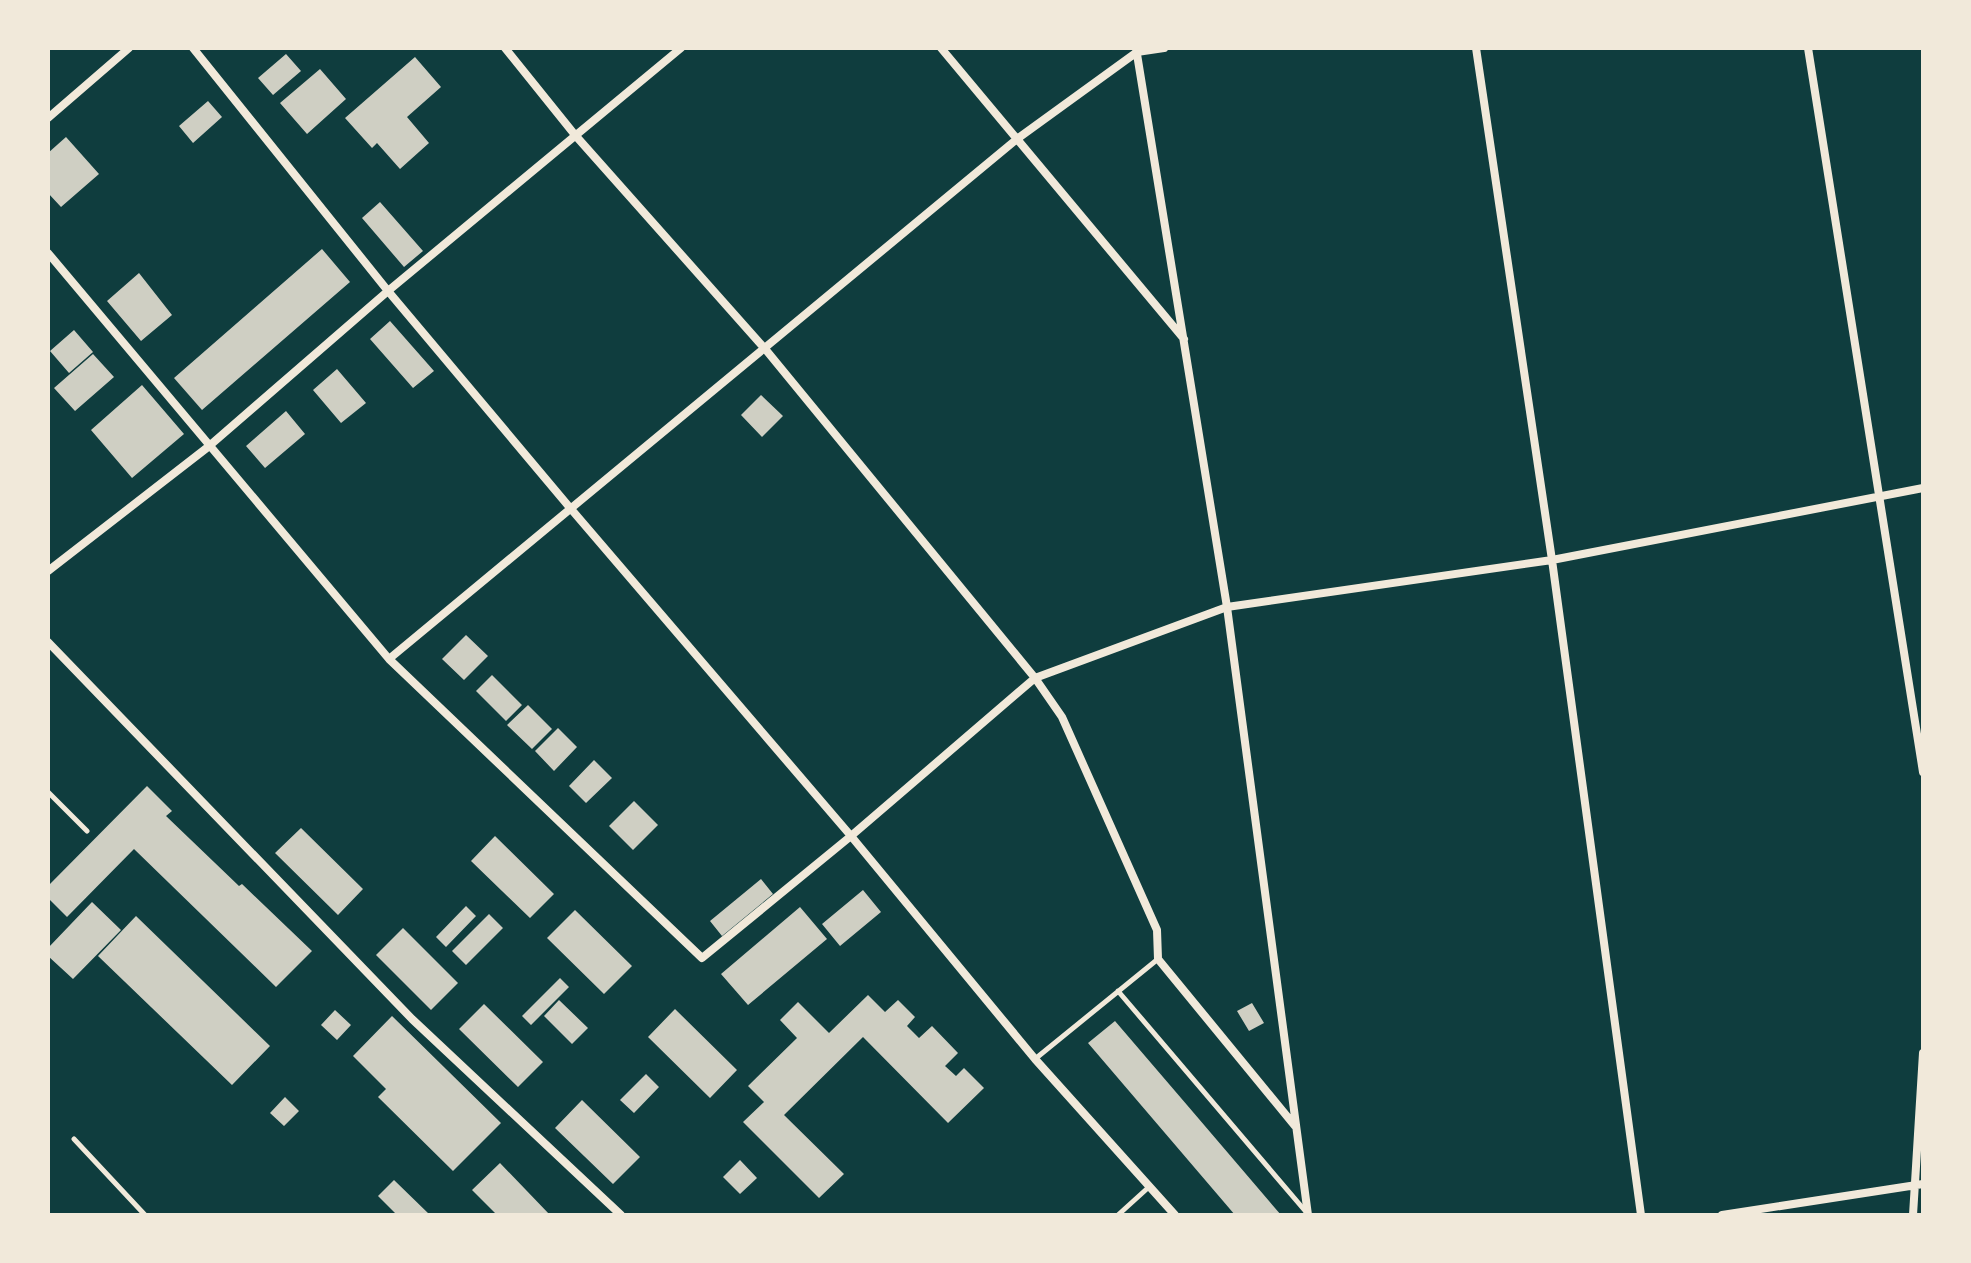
<svg xmlns="http://www.w3.org/2000/svg" width="1971" height="1263" viewBox="0 0 1971 1263" font-family="'Fira Sans Condensed',sans-serif">
<rect width="100%" height="100%" fill="#0f3d3e"/>
<path fill="#cfcfc3" d="M286 54 301 71 273 95 258 78Z
M415 57 441 87 407 117 429 143 400 169 377 143 372 148 345 118Z
M320 69 346 99 307 134 280 103Z
M208 101 222 117 193 143 179 126Z
M66 137 99 174 61 207 48 193V153Z
M380 202 423 251 404 267 362 218Z
M322 249 350 282 202 410 174 378Z
M139 273 172 315 141 341 107 301Z
M390 321 434 371 413 388 370 339Z
M74 330 93 352 69 373 50 351Z
M93 354 114 377 75 411 54 388Z
M337 369 366 403 341 423 313 390Z
M142 385 184 434 132 478 91 430Z
M761 395 783 416 762 437 741 415Z
M286 411 305 434 265 468 246 446Z
M466 635 488 656 464 680 442 659Z
M492 675 522 705 506 721 476 691Z
M528 705 552 729 532 749 507 725Z
M558 728 577 747 554 771 535 751Z
M594 760 612 778 586 803 569 786Z
M147 786 172 811 166 816 239 886 242 884 312 951 276 987 134 849 67 917 48 898V886Z
M634 801 658 825 633 850 609 826Z
M301 828 363 889 338 915 275 853Z
M495 836 554 894 530 918 471 861Z
M761 879 773 894 722 936 710 921Z
M863 890 881 912 840 946 822 924Z
M92 902 121 930 73 979 48 956V948Z
M466 906 476 916 446 947 436 937Z
M800 907 827 939 748 1005 721 974Z
M575 910 632 966 604 994 547 938Z
M489 914 503 928 466 965 452 951Z
M136 916 270 1046 232 1085 98 956Z
M403 928 458 983 431 1010 376 955Z
M560 978 569 987 531 1025 522 1016Z
M868 995 885 1012 898 1000 915 1017 907 1026 919 1038 932 1026 958 1053 945 1066 956 1076 964 1068 984 1088 948 1123 863 1037 784 1115 844 1174 819 1198 743 1122 764 1102 748 1086 797 1038 780 1020 798 1002 829 1033Z
M559 1000 588 1028 572 1044 544 1016Z
M1252 1003 1264 1023 1249 1031 1237 1011Z
M484 1004 543 1062 518 1087 459 1029Z
M675 1009 737 1070 710 1098 648 1037Z
M335 1010 351 1025 337 1040 321 1025Z
M392 1016 501 1123 453 1171 378 1097 386 1089 353 1056Z
M1115 1021 1187 1105 1281 1215H1235L1088 1043Z
M646 1074 659 1087 634 1113 620 1100Z
M285 1097 299 1111 284 1126 270 1113Z
M582 1100 640 1157 613 1184 555 1128Z
M740 1160 757 1178 740 1194 723 1177Z
M500 1163 550 1215H497L472 1190Z
M394 1180 430 1215H397L378 1196Z"/>
<g fill="none" stroke-linecap="round" stroke-linejoin="round">
<path stroke="#f1e9da" stroke-width="5" d="M48 792 87 831
M1118 991 1307 1213
M1035 1059 1158 959
M74 1139 145 1215
M1118 1215 1150 1186"/>
<path stroke="#f1e9da" stroke-width="8" d="M193 48 388 291 571 509 851 836 1035 1059 1175 1215
M505 48 575 135 766 350 1035 678 1062 717 1157 930 1158 959 1295 1126
M941 48 1184 339
M1136 48 1227 607 1308 1215
M1476 48 1552 560 1641 1215
M1808 48 1923 772
M48 118 129 48
M48 253 389 659 702 958 851 836 1035 678 1227 607 1552 560 1923 488
M48 571 208 447 388 291 681 48
M48 642 412 1019 621 1215
M389 659 1017 139 1137 52 1164 48
M1722 1215 1923 1184
M1913 1215 1923 1053"/>
</g>
<rect width="1971" height="1263" fill="none" stroke="#f1e9da" stroke-width="100"/>
</svg>
